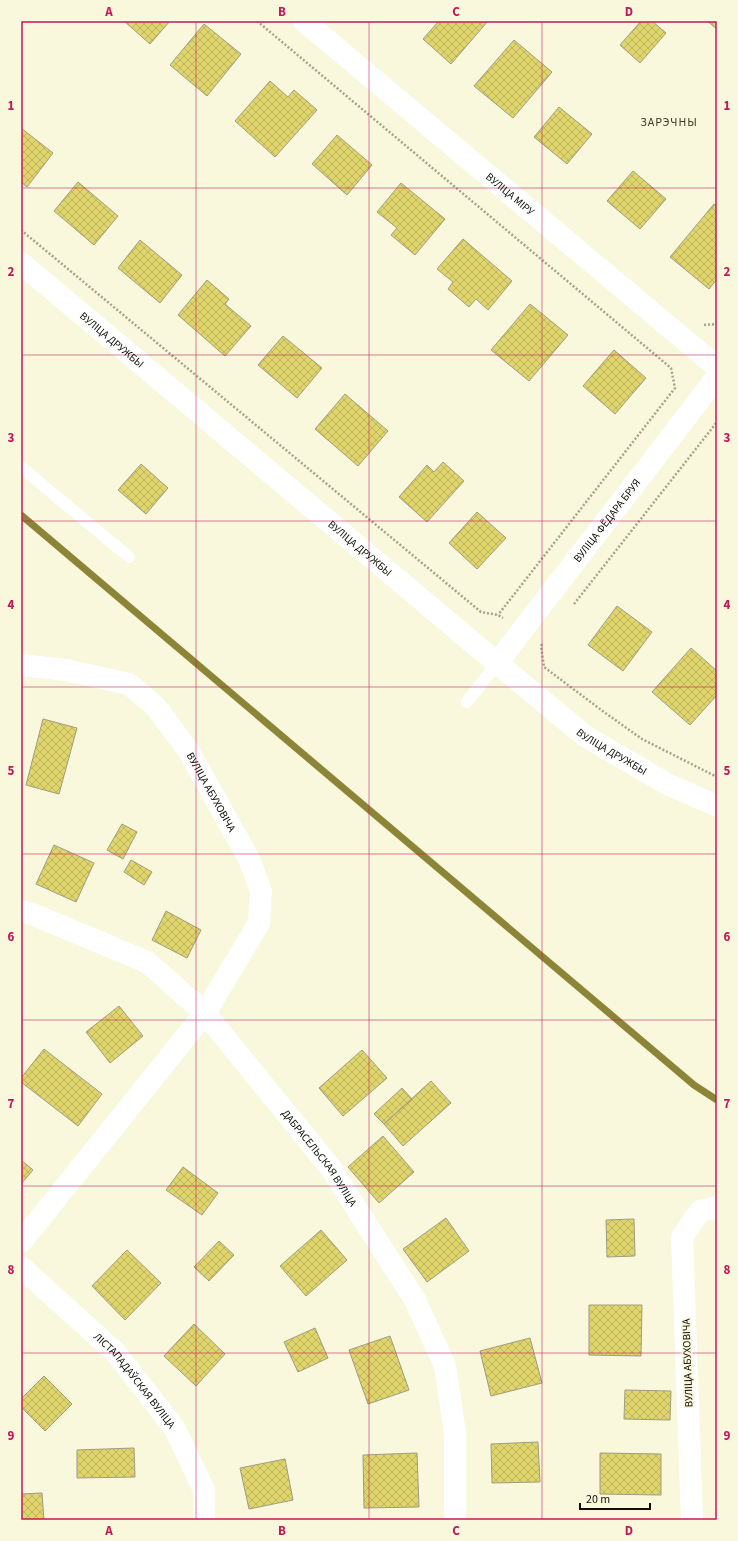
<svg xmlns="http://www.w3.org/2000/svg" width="738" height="1541" viewBox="0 0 738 1541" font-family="'Source Sans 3',sans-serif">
<defs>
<pattern id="building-cross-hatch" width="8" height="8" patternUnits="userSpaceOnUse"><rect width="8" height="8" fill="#dfd56c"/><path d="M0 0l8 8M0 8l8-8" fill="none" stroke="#beb65c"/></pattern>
</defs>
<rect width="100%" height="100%" fill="#f9f7dc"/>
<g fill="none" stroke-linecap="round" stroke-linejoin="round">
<path stroke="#8c8538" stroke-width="7" d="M21 515 694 1085 717 1100"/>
</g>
<path fill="url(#building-cross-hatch)" stroke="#9e9d84" d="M124 21H170L150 44Z
M437 21H488L451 64 423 39 438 22Z
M641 21H652L666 33 640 63 620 45Z
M707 21H717V29Z
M204 24 241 54 207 96 170 65Z
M514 40 552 72 513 118 474 86Z
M270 81 288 97 294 90 317 110 275 157 235 121Z
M559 107 592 134 567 164 534 137Z
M21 128 53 153 27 187 21 182Z
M337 135 372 165 347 195 312 164Z
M633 171 666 199 640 229 607 201Z
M78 182 118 216 94 245 54 211Z
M401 183 445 219 415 255 391 235 397 228 377 212Z
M714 204 717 206V279L709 289 670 257Z
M463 239 512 281 488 310 476 299 469 307 448 289 453 282 437 269Z
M140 240 182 275 160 303 118 268Z
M207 280 229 299 225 304 251 326 225 356 178 315Z
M530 304 568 335 529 381 491 350Z
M283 336 322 368 297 398 258 365Z
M614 350 646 378 615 414 583 386Z
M345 394 388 431 358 466 315 429Z
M443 462 464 481 427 522 399 497 427 465 434 472Z
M141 464 168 488 146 514 118 490Z
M477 512 506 538 477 569 449 543Z
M617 606 652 632 623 671 588 645Z
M691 648 717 671V695L690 725 652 692Z
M43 719 77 728 59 794 26 785Z
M122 824 137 832 123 859 107 850Z
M54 845 94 863 76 902 36 884Z
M131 860 152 872 144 885 124 872Z
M166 911 201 930 187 958 152 940Z
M119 1006 143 1036 110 1063 86 1032Z
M44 1049 102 1094 78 1126 21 1082V1078Z
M362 1050 387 1078 343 1116 319 1088Z
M431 1081 451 1103 403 1146 384 1124Z
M402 1088 412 1099 384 1124 374 1114Z
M383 1136 414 1172 379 1203 348 1167Z
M21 1160 33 1170 21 1184Z
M183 1167 218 1193 202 1215 166 1190Z
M446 1218 469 1251 427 1282 403 1249Z
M634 1219 635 1256 607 1257 606 1220Z
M321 1230 347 1260 306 1296 280 1266Z
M219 1241 234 1255 209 1281 194 1267Z
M127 1250 161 1283 125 1320 92 1286Z
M589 1305H642L641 1356 589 1355Z
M194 1324 225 1354 196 1386 164 1356Z
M315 1328 328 1358 298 1372 284 1342Z
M390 1336 409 1390 368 1404 349 1350Z
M530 1338 542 1383 491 1396 480 1351Z
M44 1376 72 1404 45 1431 21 1407V1399Z
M625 1390 671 1391 670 1420 624 1419Z
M538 1442 540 1482 492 1483 491 1444Z
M134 1448 135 1477 77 1478V1450Z
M417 1453 419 1507 364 1508 363 1455Z
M600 1453 661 1454V1495L600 1494Z
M285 1459 293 1500 249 1509 240 1468Z
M42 1493 44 1520H21V1494Z"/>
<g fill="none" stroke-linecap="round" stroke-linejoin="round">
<path stroke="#a4a38f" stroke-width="2.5" stroke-dasharray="2 2" stroke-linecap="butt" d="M257 21 671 368 675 388 498 615
M21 230 481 612 498 615 503 618
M704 325 717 324
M574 604 717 422
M542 644 541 646 544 667 604 712 642 739 717 777"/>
<path stroke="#fff" stroke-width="12" d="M21 467 129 557
M467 702 497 663"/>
<g stroke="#fff" stroke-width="22">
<path id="s1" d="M304 21 717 367"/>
<path id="s2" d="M21 263 497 663 585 736 667 784 717 806"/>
<path id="s3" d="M497 663 717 377"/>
<path id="s4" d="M21 665 66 670 129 684 156 707 188 750 249 859 261 891 259 923 205 1013 21 1242"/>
<path id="s5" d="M21 911 32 914 147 962 205 1013 330 1167 415 1300 445 1366 455 1433V1520"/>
<path id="s6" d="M21 1267 116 1353 175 1429 204 1490V1520"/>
<path d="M692 1520 682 1237 700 1211 717 1207"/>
</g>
</g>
<path fill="none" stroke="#c2185b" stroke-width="1" stroke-opacity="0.55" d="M196 21V1520M369 21V1520M542 21V1520M21 188H717M21 355H717M21 521H717M21 687H717M21 854H717M21 1020H717M21 1186H717M21 1353H717"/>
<g text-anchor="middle" stroke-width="3.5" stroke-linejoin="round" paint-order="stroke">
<g font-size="11" fill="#0f0e06" stroke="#f9f7dc">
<text dy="4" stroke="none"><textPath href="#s1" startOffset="269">ВУЛІЦА МІРУ</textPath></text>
<text dy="4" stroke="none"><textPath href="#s2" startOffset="119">ВУЛІЦА ДРУЖБЫ</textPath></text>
<text dy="4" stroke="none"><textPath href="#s3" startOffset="180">ВУЛІЦА ФЁДАРА БРУЯ</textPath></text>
<text dy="4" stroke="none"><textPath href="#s2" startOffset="443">ВУЛІЦА ДРУЖБЫ</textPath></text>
<text dy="4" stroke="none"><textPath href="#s2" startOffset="767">ВУЛІЦА ДРУЖБЫ</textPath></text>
<text dy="4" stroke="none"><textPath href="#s4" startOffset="247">ВУЛІЦА АБУХОВІЧА</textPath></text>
<text dy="4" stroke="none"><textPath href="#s5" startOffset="398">ДАБРАСЕЛЬСКАЯ ВУЛІЦА</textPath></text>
<text transform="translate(687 1363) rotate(-92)" y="4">ВУЛІЦА АБУХОВІЧА</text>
<text dy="4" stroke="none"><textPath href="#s6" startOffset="161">ЛІСТАПАДАЎСКАЯ ВУЛІЦА</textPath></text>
</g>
<g font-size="12" letter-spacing="1" fill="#3d3b26" stroke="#f9f7dc">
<text x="669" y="126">ЗАРЭЧНЫ</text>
</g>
</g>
<rect width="738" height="1541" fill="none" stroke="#f9f7dc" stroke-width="44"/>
<path d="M580 1503v6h70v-6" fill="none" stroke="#0f0e06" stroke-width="2"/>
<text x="586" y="1503" font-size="12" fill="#0f0e06" stroke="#f9f7dc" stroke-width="3" paint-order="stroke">20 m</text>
<rect x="22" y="22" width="694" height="1497" fill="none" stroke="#c2185b" stroke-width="1.5"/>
<g font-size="13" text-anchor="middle" font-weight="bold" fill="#c2185b">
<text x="109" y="16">A</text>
<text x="282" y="16">B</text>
<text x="456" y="16">C</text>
<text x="629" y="16">D</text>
<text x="11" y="110">1</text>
<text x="727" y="110">1</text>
<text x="11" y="276">2</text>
<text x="727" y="276">2</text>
<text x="11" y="442">3</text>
<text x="727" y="442">3</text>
<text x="11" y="609">4</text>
<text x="727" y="609">4</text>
<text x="11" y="775">5</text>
<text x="727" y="775">5</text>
<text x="11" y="941">6</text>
<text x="727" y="941">6</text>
<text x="11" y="1108">7</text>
<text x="727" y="1108">7</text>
<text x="11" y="1274">8</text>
<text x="727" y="1274">8</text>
<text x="11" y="1440">9</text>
<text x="727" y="1440">9</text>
<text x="109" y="1535">A</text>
<text x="282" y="1535">B</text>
<text x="456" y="1535">C</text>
<text x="629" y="1535">D</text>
</g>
</svg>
